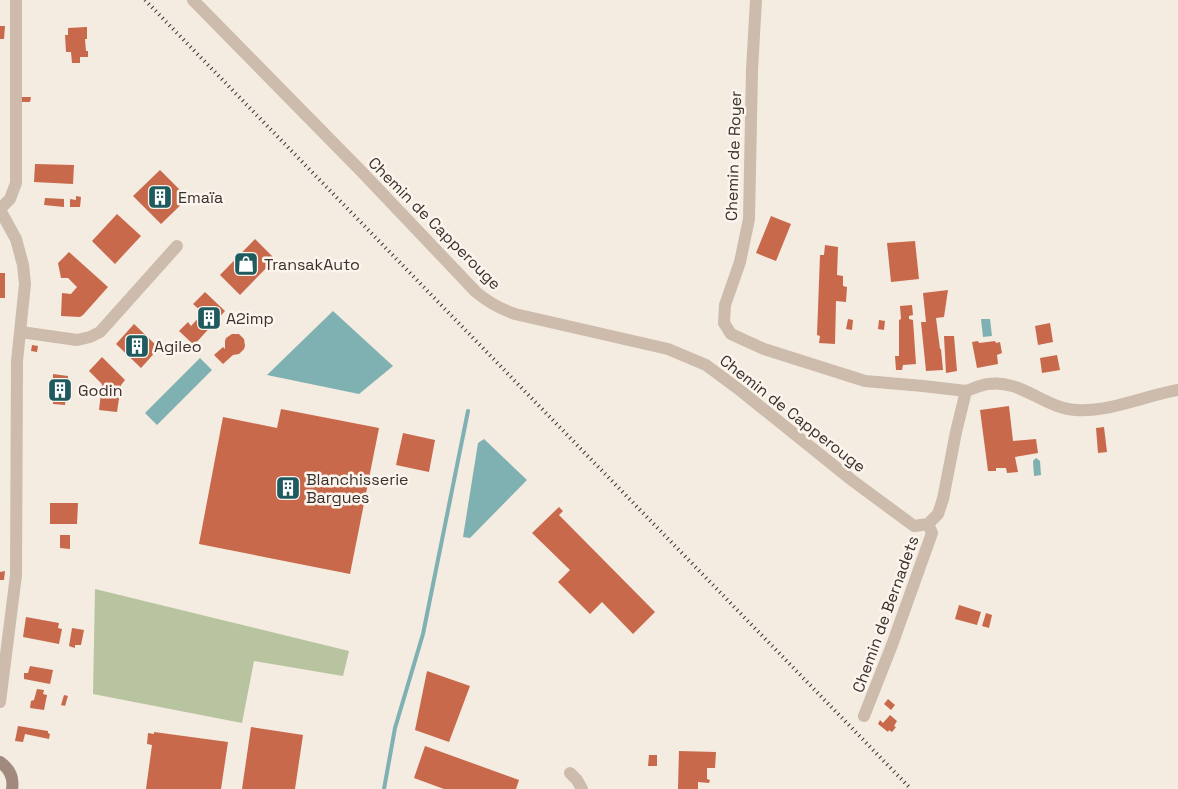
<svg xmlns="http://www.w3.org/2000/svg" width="1178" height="789" viewBox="0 0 1178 789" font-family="'Space Grotesk',sans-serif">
<rect width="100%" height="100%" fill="#f4ebe1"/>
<path fill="#b8c4a0" d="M95 589 349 651 343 676 254 661 242 723 93 694Z"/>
<path fill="#7fb0b2" d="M333 311 393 366 359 394 267 375Z
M981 319H990L992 336 983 337Z
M200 358 212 370 157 425 145 413Z
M484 439 527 480 470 538 463 537 478 443Z
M1036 458 1040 461 1041 475 1034 476 1033 461Z"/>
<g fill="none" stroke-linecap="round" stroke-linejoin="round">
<path stroke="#7fb0b2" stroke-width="4" d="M384 789 395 728 423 634 468 411"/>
</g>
<path fill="#c8694b" d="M0 26H5L4 39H0Z
M87 27V39H85L86 51H88V57H80V63H72L71 52H66L65 35H68V28Z
M22 97H31L30 102H22Z
M35 164 74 165 73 184 34 182Z
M160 170 188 198 161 224 133 196Z
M76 196 81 197 80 207H70V199L76 200Z
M45 198 64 199V207L44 205Z
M117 214 141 236 115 264 92 241Z
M771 216 791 224 776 261 756 253Z
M255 239 275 259 240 295 220 275Z
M915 241 919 279 891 282 887 243Z
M825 245 838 247 837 275 843 276V286L847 287 846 302 836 301 835 344 819 343 820 336 817 335 820 255H824Z
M69 252 108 287 83 315 80 317 61 316 62 293 71 294 77 287 68 278H61L58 263Z
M0 273H5V298H0Z
M948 290 944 317 936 318 940 349H941L943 370 926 371 921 322H926L923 293Z
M205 292 225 311 194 345 179 331 188 322 191 326 203 313 193 304Z
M912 305 913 315 909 316V319L913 320 916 364 903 365 902 370H896L895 356H899V320L901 319 900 306Z
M848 319 853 320 852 330 846 329Z
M879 320 885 321 884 330 878 329Z
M1050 323 1053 342 1038 345 1035 326Z
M134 324 159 348 141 368 116 344Z
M232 334H239L244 339 245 346 244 349 239 354 233 355 223 364 214 355 223 347 225 349V341L226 338Z
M944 336H954L957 371 946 373Z
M978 341 979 343 995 341 996 343 1000 342 1002 353 997 355 998 364 977 368 972 342Z
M32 345 38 346 37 352 31 351Z
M1057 355 1060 370 1042 373 1040 358Z
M102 357 125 380 121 385 117 412 99 410 102 384 89 371Z
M53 374 68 376 65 405 53 404Z
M1009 406 1013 441 1036 439 1038 453 1015 457 1018 472 1007 473 1006 468H996V471H988L980 410Z
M281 409 379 428 350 574 199 544 223 417 277 428Z
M1104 427 1107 452 1098 453 1096 428Z
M403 433 435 440 429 472 396 465Z
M50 503H78L77 524H50Z
M559 507 563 511 559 515 655 612 633 634 602 602 590 614 558 582 570 570 532 533Z
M60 535H70V549L60 548Z
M5 571 4 580H0V572Z
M959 605 981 612 977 625 955 619Z
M986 613 992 615 989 628 982 626Z
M26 617 59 623 58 628 62 629 59 644 23 637Z
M72 628 84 630 81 645H75V648L69 646Z
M30 666 53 670 50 684 24 679V673H28Z
M427 671 470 686 449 742 415 730Z
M37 689 44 690 43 694 47 695 44 710 30 708 31 701 34 700Z
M64 695 68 696 65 706 61 705Z
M888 699 895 705 891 710 884 704Z
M890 715 897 721 894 726 896 727 892 732 889 730 888 732 878 724 880 720 883 723Z
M18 726 48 731V733L50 734 49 739 25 734 23 742 15 741Z
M251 727 303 735 295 789H242Z
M154 732 228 742 221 789H146L152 745 147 744 148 733 154 734Z
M425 746 519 780 516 789H444L414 778Z
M679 751 716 752 715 768H707V779L710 780 709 783 698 782V789H678Z
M649 755H657V766H648Z"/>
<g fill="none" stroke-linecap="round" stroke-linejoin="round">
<path stroke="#cdbbac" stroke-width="12" d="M193 0 362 172 476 292C488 302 500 309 515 314L668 349 706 365 741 391 853 481 914 526 928 524
M756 0 752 70 749 219 740 262 725 305 724 323 731 334 764 349 865 381 923 386 966 391
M0 209 10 199 16 183V0
M0 210 16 239 23 265 25 284 17 361 16 575 0 702
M21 332 77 340 90 337 100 332 177 246
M864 716 892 645 932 533 928 524 938 514 943 499 956 432 966 391C973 389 980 385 988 384 1021 379 1044 408 1076 410 1110 412 1144 396 1178 390
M570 773 577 780 582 789"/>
<path stroke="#a18a7d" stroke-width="12" d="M0 762C10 769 14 778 12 789"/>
<path stroke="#3b302b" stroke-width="4" stroke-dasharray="1 4" stroke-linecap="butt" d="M145 0 911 789"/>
</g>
<defs>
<symbol id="building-square" viewBox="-11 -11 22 22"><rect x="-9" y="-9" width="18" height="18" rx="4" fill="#1f5a5e" stroke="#fbf5ee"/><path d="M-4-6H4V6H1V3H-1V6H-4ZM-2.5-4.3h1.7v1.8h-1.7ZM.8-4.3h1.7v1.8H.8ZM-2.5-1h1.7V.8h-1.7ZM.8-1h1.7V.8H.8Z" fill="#fff"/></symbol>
<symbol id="shop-square" viewBox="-11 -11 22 22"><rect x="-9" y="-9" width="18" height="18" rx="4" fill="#1f5a5e" stroke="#fbf5ee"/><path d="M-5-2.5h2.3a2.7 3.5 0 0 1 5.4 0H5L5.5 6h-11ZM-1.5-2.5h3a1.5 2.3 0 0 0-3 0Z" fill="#fff"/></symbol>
</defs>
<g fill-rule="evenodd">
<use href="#building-square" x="146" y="183" width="28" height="28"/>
<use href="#shop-square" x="232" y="250" width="28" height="28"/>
<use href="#building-square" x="195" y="304" width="28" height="28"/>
<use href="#building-square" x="123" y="332" width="28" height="28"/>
<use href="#building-square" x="46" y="376" width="28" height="28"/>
<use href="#building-square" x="274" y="474" width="28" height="28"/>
</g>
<g text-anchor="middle" stroke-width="5" stroke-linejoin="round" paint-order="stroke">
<g font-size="16" fill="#3b302b" stroke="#fbf5ee">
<text transform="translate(733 156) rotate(-88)" y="6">Chemin de Royer</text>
<text transform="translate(435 223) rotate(45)" y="6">Chemin de Capperouge</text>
<text transform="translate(793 413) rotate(38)" y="6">Chemin de Capperouge</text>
<text transform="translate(885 614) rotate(-70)" y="6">Chemin de Bernadets</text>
</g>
<g font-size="16" fill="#3b302b" stroke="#fbf5ee" text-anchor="start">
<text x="178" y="203">Emaïa</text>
<text x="264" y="270">TransakAuto</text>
<text x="226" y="324">A2imp</text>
<text x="154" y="352">Agileo</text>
<text x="78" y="396">Godin</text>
<text x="306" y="485">Blanchisserie<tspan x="306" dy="18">Bargues</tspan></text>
</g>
</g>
</svg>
